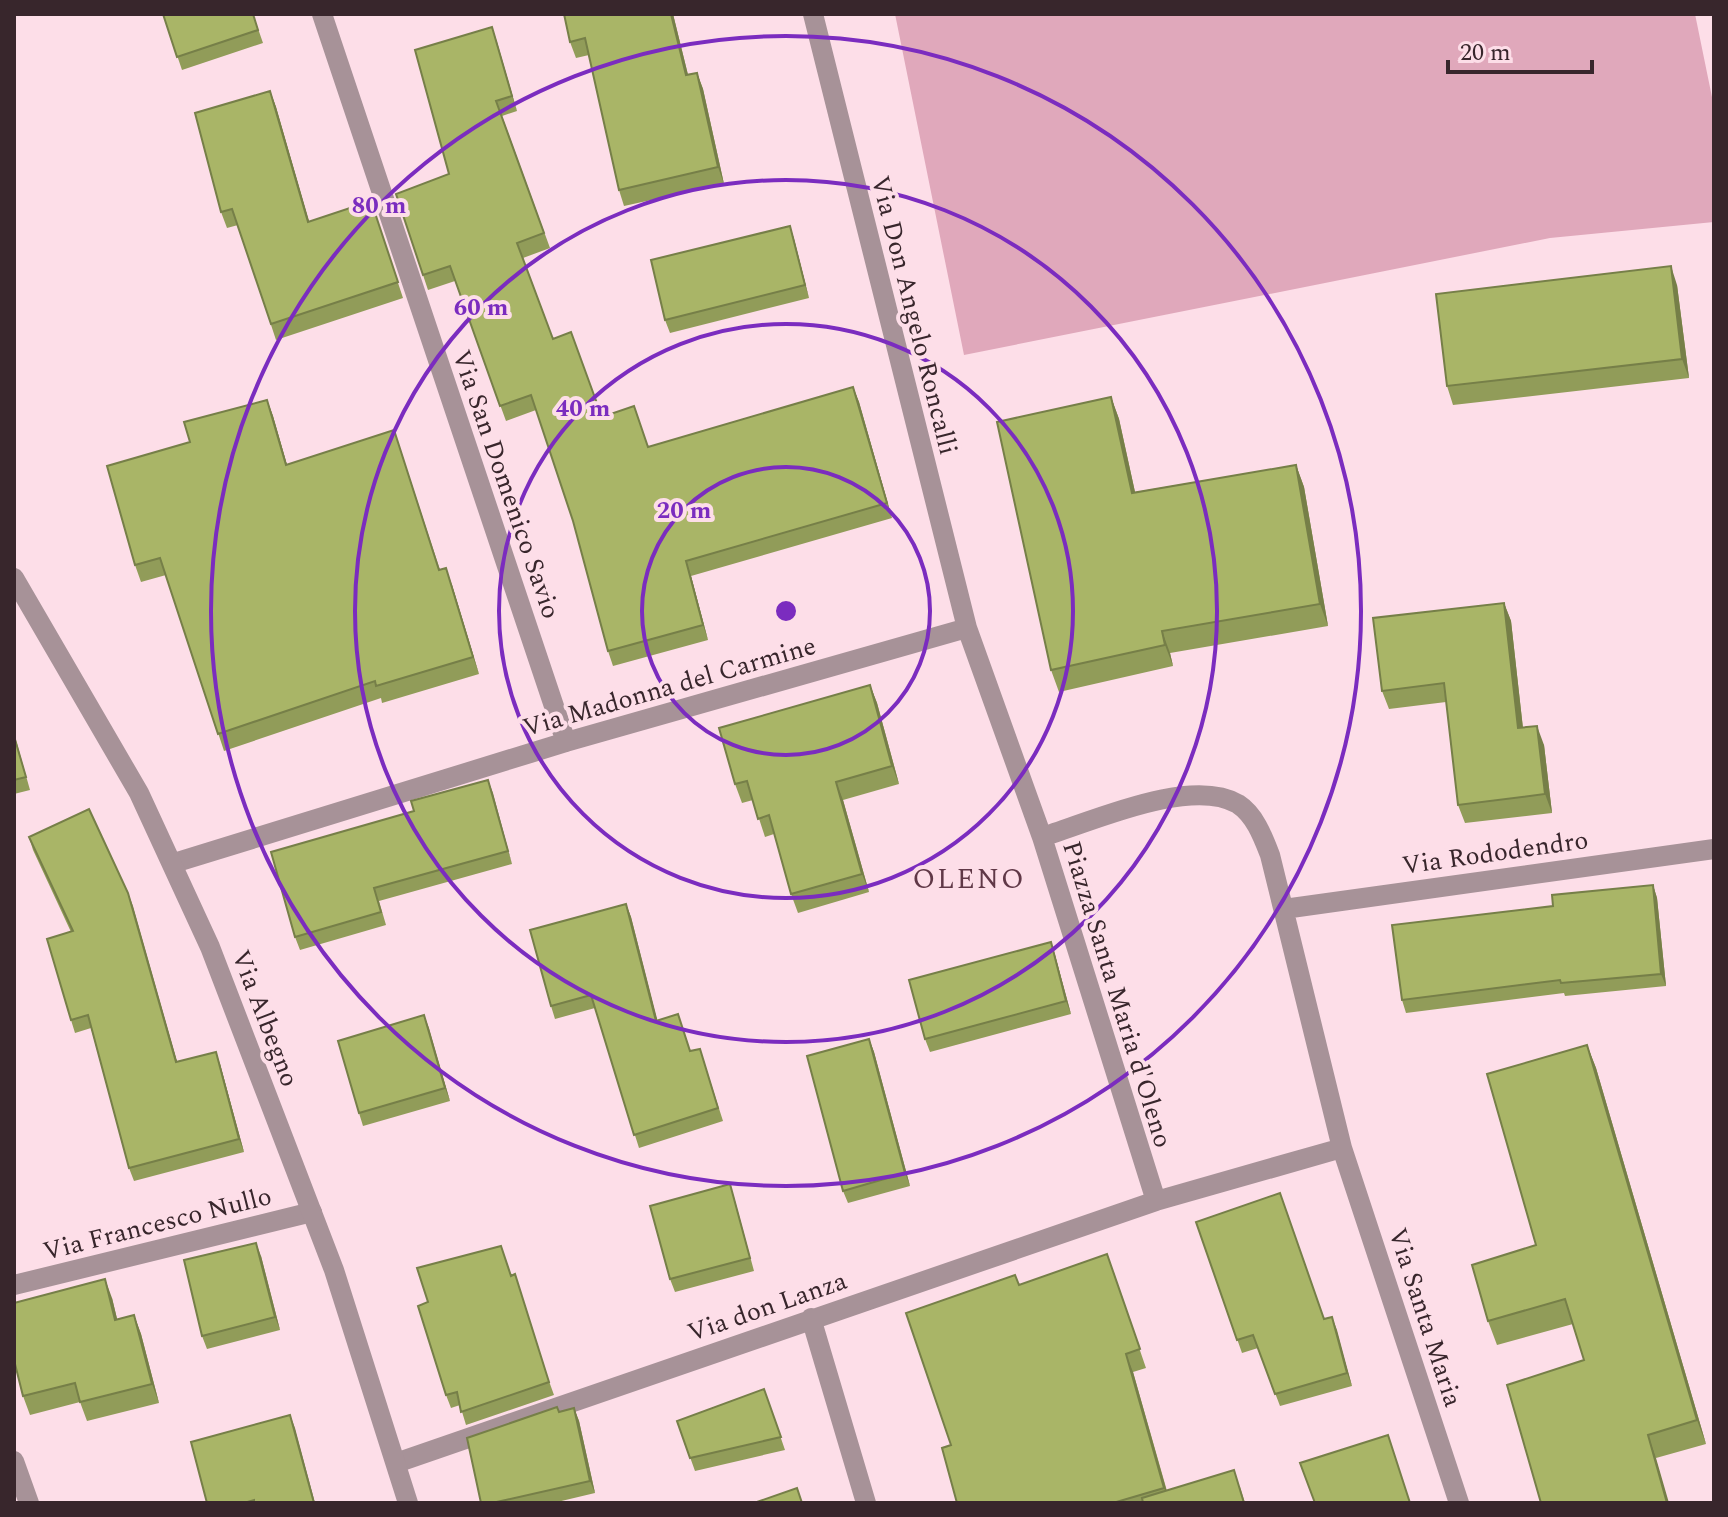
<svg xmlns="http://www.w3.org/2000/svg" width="1728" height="1517" viewBox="0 0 1728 1517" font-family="Spectral,serif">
<rect width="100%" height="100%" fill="#fddee8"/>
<path fill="#e0a8bb" d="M895 14H1695L1714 107V222L1550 238 964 355Z"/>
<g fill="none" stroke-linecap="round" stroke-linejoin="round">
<path stroke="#a79298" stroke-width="20" d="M322 14 566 742
M813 14 967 628
M174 863 566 742 967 628 1042 837
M1284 909 1714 849
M1342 1148 1156 1201 1042 837C1091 822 1191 776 1238 804 1255 815 1263 837 1270 855L1342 1148 1459 1503
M14 1285 312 1212
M811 1318 866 1503
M14 1461 29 1503
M396 1463 1156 1201"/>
<path stroke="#a79298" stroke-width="20" d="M14 578 139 793 210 947 334 1270 408 1503"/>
</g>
<path fill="#919c59" d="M163 14H253L263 43 182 70Z
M564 14H673L688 75 697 73 703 89 724 184 624 206 619 190 589 55 576 58 570 42Z
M492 27 517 111 502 116 550 248 523 258 553 339 602 417 648 447 853 387 859 402 892 518 691 576 708 640 613 666 608 651 573 521 536 410 506 421 455 281 428 290 396 194 449 174Z
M270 91 276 107 309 222 371 201 403 298 276 340 238 225 227 228 221 212Z
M790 226 794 239 809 298 670 333 665 320Z
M1677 285 1689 378 1453 405 1447 386Z
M1111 397 1119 419 1135 492 1296 465 1304 487 1328 626 1170 653 1173 666 1059 692 1051 670Z
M267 400 273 416 287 465 394 430 440 570 452 585 479 674 382 703 381 698 224 751 166 575 141 582 135 565 190 442Z
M1504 603 1511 621 1523 728 1544 745 1552 813 1465 823 1458 805 1446 702 1389 709 1382 691Z
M870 685 877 703 899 784 843 800 869 892 798 913 791 894 774 834 765 837 753 800 742 803 735 784Z
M14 733 30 790 14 794Z
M488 780 512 864 379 901 386 925 300 950 295 937 414 811Z
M29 837 128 893 177 1062 220 1064 244 1152 134 1181 129 1168 91 1028 75 1033 71 1020V932L33 850Z
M1653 885 1657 898 1666 986 1565 996 1564 993 1406 1013 1402 1000 1553 906Z
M626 904 631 917 657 1020 690 1051 700 1049 723 1121 639 1148 595 1008 555 1019 551 1006Z
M1055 955 1071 1014 930 1052 925 1039Z
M424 1015 450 1101 363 1126 359 1113Z
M869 1039 874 1052 910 1186 848 1203 843 1191Z
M1587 1045 1596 1068 1706 1444 1656 1458 1584 1360 1573 1324 1497 1345 1488 1321 1536 1245Z
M734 1197 754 1271 675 1292 670 1279Z
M1196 1222 1324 1319 1332 1317 1352 1386 1280 1406 1258 1348 1242 1353Z
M1107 1254 1146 1368 1133 1372 1167 1491 1240 1487 1245 1503H957L951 1445 1019 1285Z
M261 1256 280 1330 207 1349 202 1336Z
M511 1276 554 1395 466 1425 460 1405 451 1408 446 1395Z
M112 1298 117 1319 134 1315 141 1334 159 1403 87 1421 80 1402 30 1415 23 1396Z
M764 1389 785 1450 695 1471 677 1421Z
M574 1408 579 1421 595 1493 553 1503H481L559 1412Z"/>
<path fill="#767f48" d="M671 14H673L692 91 686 75Z
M492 27 497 42 517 111 512 96Z
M697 73 703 89 724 184 718 167Z
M270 91 276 107 314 238 308 222Z
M790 226 794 239 809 298 805 285Z
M1671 266 1677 285 1689 378 1682 359Z
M853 387 859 402 892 518 887 503Z
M1111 397 1119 419 1140 515 1132 493Z
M267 400 273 416 292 482 286 465Z
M1296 465 1304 487 1328 626 1320 604Z
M686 561 691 576 708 640 703 625Z
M446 568 452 585 479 674 473 657Z
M1504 603 1511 621 1525 747 1518 728Z
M1162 631 1170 653 1173 666 1165 645Z
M870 685 877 703 899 784 892 766Z
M1537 726 1544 745 1552 813 1545 794Z
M488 780 493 793 512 864 508 851Z
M836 782 843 800 869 892 862 874Z
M1653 885 1657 898 1666 986 1661 974Z
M128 893 133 906 181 1075 176 1062Z
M626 904 631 917 661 1034 656 1021Z
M1051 942 1055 955 1071 1014 1066 1001Z
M424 1015 429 1028 450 1101 445 1088Z
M869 1039 874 1052 910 1186 905 1173Z
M1587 1045 1596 1068 1706 1444 1697 1420Z
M216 1052 220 1064 244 1152 239 1139Z
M256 1243 261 1256 280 1330 275 1317Z
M105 1279 112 1298 122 1339 115 1320Z
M134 1315 141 1334 159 1403 152 1384Z
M1332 1317 1337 1330 1352 1386 1347 1373Z
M1126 1354 1133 1372 1170 1503 1164 1488Z
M574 1408 579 1421 595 1493 590 1481Z
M290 1415 295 1428 315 1503H314Z
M1648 1435 1656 1458 1669 1503H1667Z"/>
<path fill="#a9b567" stroke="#767f48" stroke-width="2" d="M163 14H253L258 30 177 57Z
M564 14H671L686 75 697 73 718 167 619 190 585 38 570 42Z
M492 27 512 96 496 101 544 233 517 243 553 339 571 332 602 417 634 406 648 447 853 387 887 503 686 561 703 625 608 651 573 521 531 395 500 406 450 266 423 275 396 194 449 174 415 50Z
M270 91 308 222 371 201 398 282 271 324 232 209 221 212 195 113Z
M790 226 805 285 665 320 651 260Z
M1671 266 1682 359 1447 386 1436 294Z
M1111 397 1132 493 1296 465 1320 604 1162 631 1165 645 1051 670 997 422Z
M267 400 286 465 394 430 439 570 446 568 473 657 376 686 375 681 218 734 160 558 135 565 107 466 190 442 184 422Z
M1504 603 1518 728 1537 726 1545 794 1458 805 1444 683 1382 691 1373 618Z
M870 685 892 766 836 782 862 874 791 894 769 815 758 819 747 781 735 784 719 728Z
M14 736 26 777 14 780Z
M488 780 508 851 374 888 381 912 295 937 271 852 414 811 411 801Z
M89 809 128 893 176 1062 216 1052 239 1139 129 1168 88 1015 71 1020 47 939 73 931 29 837Z
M1653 885 1661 974 1561 983 1560 980 1402 1000 1392 925 1553 906 1552 895Z
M626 904 656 1021 678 1014 690 1051 700 1049 718 1108 634 1135 591 995 551 1006 530 930Z
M1051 942 1066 1001 925 1039 909 980Z
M424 1015 445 1088 359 1113 338 1041Z
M869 1039 905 1173 843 1191 807 1056Z
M1587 1045 1697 1420 1648 1435 1667 1503H1541L1507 1385 1584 1360 1565 1299 1488 1321 1472 1265 1536 1245 1487 1074Z
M730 1184 750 1258 670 1279 650 1206Z
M1280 1193 1324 1319 1332 1317 1347 1373 1275 1394 1253 1335 1237 1340 1196 1222Z
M256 1243 275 1317 202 1336 184 1260Z
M501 1246 511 1276 515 1274 549 1382 461 1412 457 1392 446 1395 418 1306 428 1302 417 1268Z
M1107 1254 1140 1349 1126 1354 1164 1488 1113 1503H957L942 1448 951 1445 906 1313 1015 1275 1019 1285Z
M105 1279 115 1320 134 1315 152 1384 80 1402 75 1383 23 1396 14 1360V1303Z
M764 1389 781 1437 690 1458 677 1421Z
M557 1407 559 1412 574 1408 590 1481 492 1503H481L467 1438Z
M290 1415 314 1503H254V1500L244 1503H207L191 1442Z
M1388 1435 1410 1503H1315L1300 1463Z
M1234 1470 1244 1503H1143L1142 1498Z
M797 1488 802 1503H754Z"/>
<g fill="none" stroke="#7b2cbf" stroke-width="4">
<circle cx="786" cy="611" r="144"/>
<circle cx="786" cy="611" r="287"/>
<circle cx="786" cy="611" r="431"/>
<circle cx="786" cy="611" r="575"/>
</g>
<g text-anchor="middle" stroke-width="8" stroke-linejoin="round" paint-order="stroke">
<g font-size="26" fill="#38262c" stroke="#fddee8">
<text transform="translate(915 315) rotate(76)" y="9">Via Don Angelo Roncalli</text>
<text transform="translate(507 484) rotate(71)" y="9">Via San Domenico Savio</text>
<text transform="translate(669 686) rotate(-16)" y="9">Via Madonna del Carmine</text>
<text transform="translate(1495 852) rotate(-8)" y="9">Via Rododendro</text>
<text transform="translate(1118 994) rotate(73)" y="9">Piazza Santa Maria d'Oleno</text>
<text transform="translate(266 1018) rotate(69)" y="9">Via Albegno</text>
<text transform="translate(157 1223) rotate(-14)" y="9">Via Francesco Nullo</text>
<text transform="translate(767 1306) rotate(-19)" y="9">Via don Lanza</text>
<text transform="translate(1426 1317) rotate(72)" y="9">Via Santa Maria</text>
</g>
<g font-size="28" letter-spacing="2" fill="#603847" stroke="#fddee8">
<text x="969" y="888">OLENO</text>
</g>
</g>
<circle cx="786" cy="611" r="12" fill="#7b2cbf" stroke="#fddee8" stroke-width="4"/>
<g font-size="24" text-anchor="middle" font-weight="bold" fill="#7b2cbf" stroke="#fddee8" stroke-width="8" stroke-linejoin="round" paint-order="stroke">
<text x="379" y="213">80 m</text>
<text x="481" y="315">60 m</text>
<text x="583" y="416">40 m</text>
<text x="684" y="518">20 m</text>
</g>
<rect width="1728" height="1517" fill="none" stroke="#38262c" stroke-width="32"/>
<path d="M1448 60v12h144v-12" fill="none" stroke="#38262c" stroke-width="4"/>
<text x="1460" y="60" font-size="24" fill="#38262c" stroke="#fddee8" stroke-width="6" paint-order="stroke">20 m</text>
</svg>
